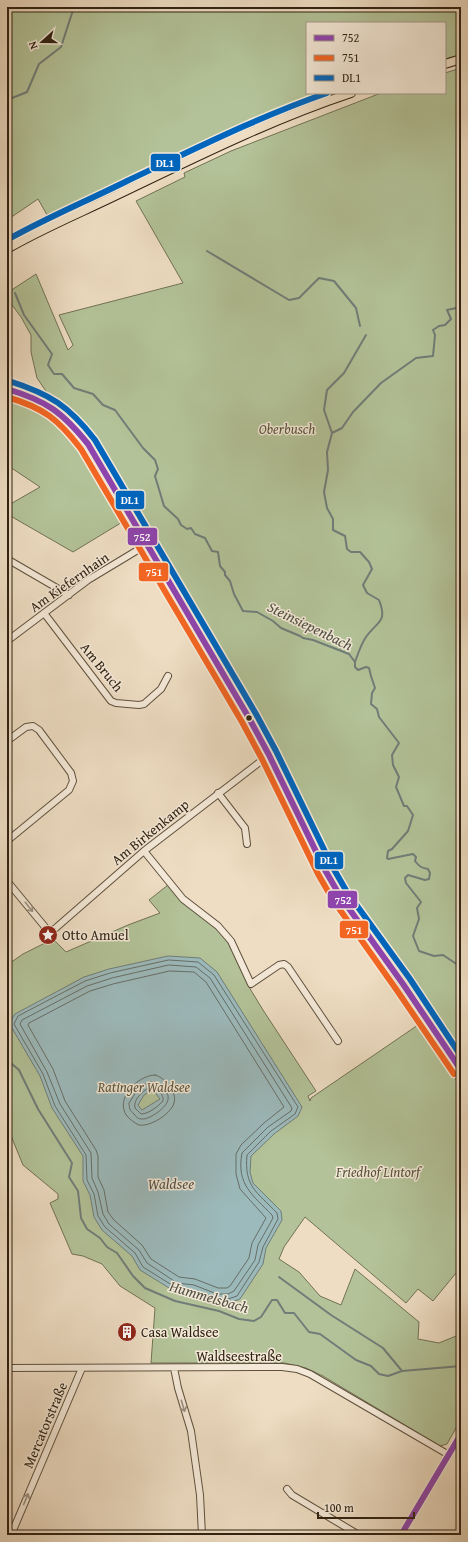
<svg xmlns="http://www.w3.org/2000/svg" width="468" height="1542" viewBox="0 0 468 1542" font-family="'Gentium Book Plus',serif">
<rect width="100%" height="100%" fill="#eeddc3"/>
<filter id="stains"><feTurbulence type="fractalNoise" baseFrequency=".005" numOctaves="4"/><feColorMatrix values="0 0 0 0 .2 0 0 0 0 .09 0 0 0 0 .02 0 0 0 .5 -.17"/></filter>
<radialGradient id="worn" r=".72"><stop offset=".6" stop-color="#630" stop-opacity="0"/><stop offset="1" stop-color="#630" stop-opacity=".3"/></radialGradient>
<path fill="#b3c298" stroke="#717255" d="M7 7H461V55L445 59V23H307V93H337L278 115 208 145 112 192 50 220 38 199 7 220Z
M461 68V1061L347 897 332 872 262 729 153 546V542L91 437 73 415 48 394 37 378 31 352V335L21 317 7 298V293L36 274 68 350 73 345 59 315 183 283 136 201 185 177 184 173 231 151 381 93H445V73Z
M13 397C24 402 37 407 47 414 82 437 104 485 124 521L73 552 7 514V506L40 487 7 465V406Z
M168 885 216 927 229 942 249 987 263 1010 316 1091 308 1096 310 1101 311 1098 418 1025 461 1087V1267L433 1301 418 1289 406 1303 305 1217 284 1247 279 1259 299 1272 320 1296 341 1305 355 1269 419 1322 418 1339 439 1343 461 1334V1419L447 1444 440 1446 323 1376 306 1368 284 1363H151L155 1308 120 1286 102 1264 83 1256 72 1254 50 1203 58 1199V1194L23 1165 7 1126V965L23 954 53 939 66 952 128 925 160 913 149 900Z"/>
<path fill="#9cbabc" stroke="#707d78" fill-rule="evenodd" d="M168 956 200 958 217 972 302 1107 298 1116 274 1134 251 1156 250 1172 253 1183 281 1211 282 1220 266 1248 263 1264 240 1299 229 1303H215L191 1293 174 1291 140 1270 132 1256 102 1230 94 1217 90 1195 83 1181V1156L52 1108 40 1076 9 1023 15 1014 84 977 109 969ZM153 1090 160 1099 142 1110 138 1105 144 1095Z"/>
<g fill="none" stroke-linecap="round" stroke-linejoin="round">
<path stroke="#666e67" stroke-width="1" d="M169 960 198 962 214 975 298 1107 295 1114 271 1131 247 1155C244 1187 257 1192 277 1213L278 1219 263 1247 259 1262 237 1296 228 1299H216L192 1290 175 1287 143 1267 135 1253 105 1227 98 1216 94 1194 87 1180 86 1155 55 1106 43 1074 14 1024 18 1016 85 981 110 973Z
M169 965 196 967 210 978 292 1108 291 1111 268 1127 242 1153C236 1185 253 1195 272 1215L273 1218 258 1245 255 1260 234 1291 228 1294H217L194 1285 177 1283 147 1263 139 1250 109 1224 103 1214 98 1192 92 1178 91 1153 60 1104 47 1072 20 1024 22 1020 87 986 112 978Z
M170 971 194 972 206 982 284 1107 264 1123 241 1145 236 1154V1174L240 1189 266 1218 252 1243 249 1258 230 1286 227 1288H218L195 1279 179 1277 151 1259 142 1245 114 1220 108 1212 104 1190 98 1177V1156L96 1150 65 1101 53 1069 28 1025 29 1023 90 991 113 984Z
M155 1075C162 1077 165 1081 169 1086 173 1091 176 1097 174 1103 171 1114 150 1127 139 1125 134 1123 130 1119 127 1116 114 1099 138 1075 155 1075Z
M149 1082C156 1081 159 1083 163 1088 165 1091 169 1094 168 1099 168 1107 149 1120 142 1119 138 1119 136 1117 134 1114 130 1111 129 1108 129 1103L138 1089Z
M153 1086C158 1088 164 1095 163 1101 158 1106 149 1114 141 1114L135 1108C133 1098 145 1089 153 1086Z"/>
<path stroke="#707d78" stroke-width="2" d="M7 100 27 92 39 64 61 47 74 7
M207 251 289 300 299 298 319 278 334 281 356 308 360 326
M15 293 24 315 52 354 48 365 54 374H62L74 388 93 394 103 405 115 410 143 448 155 460 158 469 155 476 164 506 178 519 181 525 187 529 191 528 195 534 205 538 212 551 218 552 220 566 225 572V575L230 581 234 594 243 611 257 612 273 621 281 628 300 636 303 638 313 640 349 654 355 662
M461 307 447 310 451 319 445 325 439 326 433 330 435 335 433 356 416 358 381 383 353 412 342 428 332 433 327 452 328 470 324 492 327 508 333 519V530L345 536 347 549 351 552H360L369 562 372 569 363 585 367 593 379 600C388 623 377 621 366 637 361 644 358 654 355 662V667L358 670 366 667 369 668 371 676 375 688 372 693 371 704 377 709 379 717 399 743 392 755 393 765 399 777 396 787 404 806H407L413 815 408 831 392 849 388 851 387 858 388 859 413 854 416 857 415 861C419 866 421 868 428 869L430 873 429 879 425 880 408 875 405 878 406 883 421 902 417 908 419 919 413 936 419 951 434 956 443 955 461 967
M332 433 324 410 327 390 344 373 366 335
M7 1055 12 1064 19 1070 38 1109 72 1163 69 1177 78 1191 81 1218 87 1229 100 1238 107 1247 117 1253 133 1276 145 1288 175 1301 219 1311 239 1319 254 1321 261 1317 272 1300H277L285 1313H294L309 1332 320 1334 356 1360 371 1366 379 1374 388 1376 402 1371 461 1366
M279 1277 331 1315 383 1348 402 1371"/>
<defs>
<path id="minor" d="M7 559 69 595
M44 613 111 701 116 703 139 705 144 704 161 689 168 676
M7 641 88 580 146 545
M7 741 26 727 33 726 39 730 71 773 73 781 69 790 7 841
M218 793 245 828 247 844
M144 851 183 899 218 926 231 941 251 984 279 965 284 964 288 967 338 1041
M7 881 50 933 144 851 269 755
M7 1368 282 1367 297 1369 310 1374 449 1455
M174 1368 178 1388 191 1431 200 1495 202 1535
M287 1489 292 1495 359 1535
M11 1535 82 1368
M401 1535 461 1434"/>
<path id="major" d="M445 64 461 59
M7 249C43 228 80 213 117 195 194 158 270 120 351 93
M7 389C49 401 61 409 88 444L249 718 269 755 325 870 340 896 403 984 461 1070"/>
</defs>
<use href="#minor" stroke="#5f513e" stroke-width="8"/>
<use href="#major" stroke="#2f2212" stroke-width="10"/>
<use href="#minor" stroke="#f4e9d8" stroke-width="6"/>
<use href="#major" stroke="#eeddc3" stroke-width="8"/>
<defs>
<path id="bus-1" d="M7 389C47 401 62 412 88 444L249 718 269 755 325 870 340 896 403 984 461 1070
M401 1535 461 1434"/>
<path id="bus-2" d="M7 397C44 408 58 419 81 449L242 722 262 759 318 874 333 900 396 989 454 1074"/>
<path id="bus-3" d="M7 240C46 218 87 201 127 181 193 150 258 117 327 93
M9 381C50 394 69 406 95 440L256 714 276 751 332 866 347 892 410 979 461 1056"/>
</defs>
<use href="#bus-1" stroke="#f4e9d8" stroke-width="9"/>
<use href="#bus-2" stroke="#f4e9d8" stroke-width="9"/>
<use href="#bus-3" stroke="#f4e9d8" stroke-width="9"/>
<use href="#bus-1" stroke="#8e44ad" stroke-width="6"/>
<use href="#bus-2" stroke="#f26522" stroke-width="6"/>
<use href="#bus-3" stroke="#0065bd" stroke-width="6"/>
</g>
<defs><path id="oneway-shaft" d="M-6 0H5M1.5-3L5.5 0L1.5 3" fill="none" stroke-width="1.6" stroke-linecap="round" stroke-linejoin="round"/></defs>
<g stroke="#9b8f7f">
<use href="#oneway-shaft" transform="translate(29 907) rotate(51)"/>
<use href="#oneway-shaft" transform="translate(183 1406) rotate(73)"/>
<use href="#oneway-shaft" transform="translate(26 1499) rotate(-67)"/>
</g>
<defs>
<symbol id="sight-disc" viewBox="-11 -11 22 22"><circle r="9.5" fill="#8f2418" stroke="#f4e9d8"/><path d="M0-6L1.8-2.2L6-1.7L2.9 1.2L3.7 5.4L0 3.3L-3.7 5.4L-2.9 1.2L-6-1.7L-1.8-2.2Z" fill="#fff"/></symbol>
<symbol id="building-disc" viewBox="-11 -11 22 22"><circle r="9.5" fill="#8f2418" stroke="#f4e9d8"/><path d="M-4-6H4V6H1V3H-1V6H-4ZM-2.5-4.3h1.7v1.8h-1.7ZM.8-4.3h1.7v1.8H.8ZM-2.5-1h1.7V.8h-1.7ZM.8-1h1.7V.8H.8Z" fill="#fff"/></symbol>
</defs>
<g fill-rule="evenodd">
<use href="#sight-disc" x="37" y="924" width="22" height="22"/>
<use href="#building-disc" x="116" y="1321" width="22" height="22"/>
</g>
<circle fill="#2f2212" stroke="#f4e9d8" stroke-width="1.5" cx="249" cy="718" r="3.5"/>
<g text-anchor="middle" stroke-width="3" stroke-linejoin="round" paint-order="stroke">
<g font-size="14" font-style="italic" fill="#57523a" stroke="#f4e9d8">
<text x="287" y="434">Oberbusch</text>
<text x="144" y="1092">Ratinger Waldsee</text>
<text x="378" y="1177">Friedhof Lintorf</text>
</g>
<g font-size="14" fill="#2f2212" stroke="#f4e9d8">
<text transform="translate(69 582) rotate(-35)" y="5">Am Kiefernhain</text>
<text transform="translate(102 667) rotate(51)" y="5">Am Bruch</text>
<text transform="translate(150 832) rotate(-39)" y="5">Am Birkenkamp</text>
<text x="239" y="1361">Waldseestraße</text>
<text transform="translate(45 1425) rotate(-67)" y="5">Mercatorstraße</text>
</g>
<g font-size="14" fill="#2f2212" stroke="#f4e9d8" text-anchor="start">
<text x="62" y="940">Otto Amuel</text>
<text x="141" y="1337">Casa Waldsee</text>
</g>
<g font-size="15" font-style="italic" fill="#505045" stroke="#f4e9d8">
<text transform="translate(310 626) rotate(26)" y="5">Steinsiepenbach</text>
<text x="171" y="1189">Waldsee</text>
<text transform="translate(209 1297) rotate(16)" y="5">Hummelsbach</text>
</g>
</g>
<g stroke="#f4e9d8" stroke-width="1.5">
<rect x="150" y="153" width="31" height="19" rx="4" fill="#0065bd"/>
<rect x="115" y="490" width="30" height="20" rx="4" fill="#0065bd"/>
<rect x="127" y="527" width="31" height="19" rx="4" fill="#8e44ad"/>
<rect x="138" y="562" width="31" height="20" rx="4" fill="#f26522"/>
<rect x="314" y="851" width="30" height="19" rx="4" fill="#0065bd"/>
<rect x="327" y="890" width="31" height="19" rx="4" fill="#8e44ad"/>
<rect x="339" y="920" width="30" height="19" rx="4" fill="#f26522"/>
</g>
<g font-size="11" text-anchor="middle" font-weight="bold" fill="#fff">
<text x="165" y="167">DL1</text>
<text x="130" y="504">DL1</text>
<text x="142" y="541">752</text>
<text x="154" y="576">751</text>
<text x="329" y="864">DL1</text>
<text x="343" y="904">752</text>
<text x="354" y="934">751</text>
</g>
<rect width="468" height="1542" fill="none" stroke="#eeddc3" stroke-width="24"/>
<rect x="8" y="8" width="452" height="1526" fill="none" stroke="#2f2212" stroke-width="2"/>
<rect x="12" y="12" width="444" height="1518" fill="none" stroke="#2f2212"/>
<rect x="306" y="22" width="140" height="72" fill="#f4e9d8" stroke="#a59989"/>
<rect x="314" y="35" width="20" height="6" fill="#8e44ad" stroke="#a59989"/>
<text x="342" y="42" font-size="12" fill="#2f2212">752</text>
<rect x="314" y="55" width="20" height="6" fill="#f26522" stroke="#a59989"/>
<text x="342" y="62" font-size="12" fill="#2f2212">751</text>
<rect x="314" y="75" width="20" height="6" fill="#0065bd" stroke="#a59989"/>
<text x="342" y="82" font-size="12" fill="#2f2212">DL1</text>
<g transform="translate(42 42) rotate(249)" stroke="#f4e9d8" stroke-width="3" paint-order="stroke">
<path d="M0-3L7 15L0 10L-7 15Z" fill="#2f2212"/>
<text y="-6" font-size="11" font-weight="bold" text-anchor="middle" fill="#2f2212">N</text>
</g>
<path d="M318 1512v6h96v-6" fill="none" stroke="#2f2212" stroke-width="2"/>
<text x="324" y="1512" font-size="12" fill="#2f2212" stroke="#f4e9d8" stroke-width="3" paint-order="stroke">100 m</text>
<rect width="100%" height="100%" filter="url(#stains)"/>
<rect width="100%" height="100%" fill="url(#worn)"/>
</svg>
